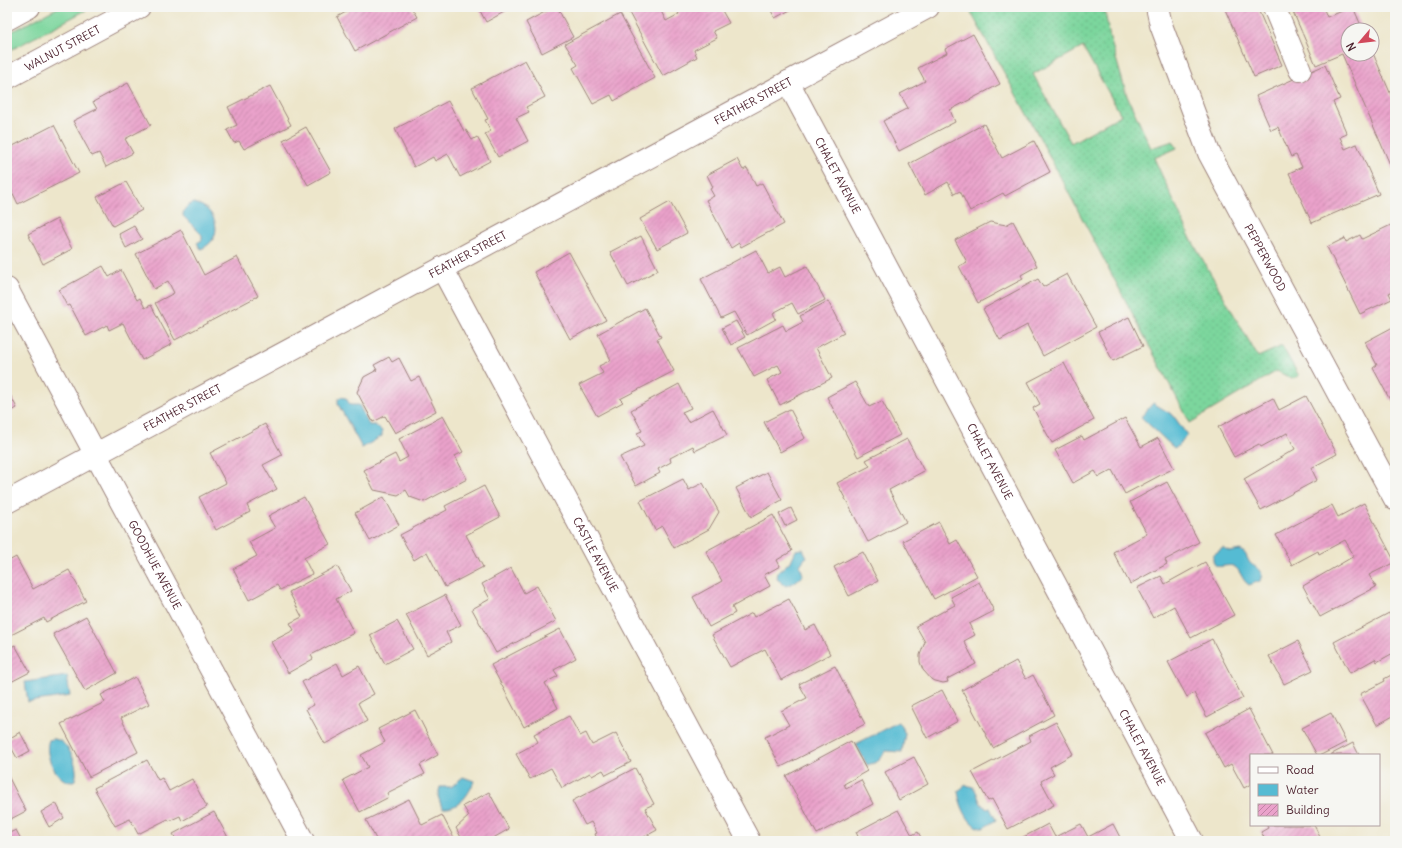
<svg xmlns="http://www.w3.org/2000/svg" width="1402" height="848" viewBox="0 0 1402 848" font-family="Delius,sans-serif">
<defs>
<pattern id="grass-dots" width="8" height="8" patternUnits="userSpaceOnUse"><rect width="8" height="8" fill="#7cd69d"/><path d="M2 2h.1M6 6h.1" fill="none" stroke="#6db787" stroke-width="1.8" stroke-linecap="round"/></pattern>
<pattern id="building-hatch" width="6" height="6" patternUnits="userSpaceOnUse"><rect width="6" height="6" fill="#eaa2cb"/><path d="M-1 1l2-2M0 6l6-6M5 7l2-2" fill="none" stroke="#c083a5"/></pattern>
</defs>
<rect width="100%" height="100%" fill="#f6f6f2"/>
<filter id="ink" filterUnits="userSpaceOnUse"><feTurbulence type="fractalNoise" baseFrequency=".025" numOctaves="2"/><feDisplacementMap in="SourceGraphic" scale="8" xChannelSelector="R" yChannelSelector="G"/><feConvolveMatrix kernelMatrix="1 2 1 2 8 2 1 2 1" color-interpolation-filters="sRGB"/></filter>
<filter id="wash" filterUnits="userSpaceOnUse"><feTurbulence type="fractalNoise" baseFrequency=".012" numOctaves="4" result="noise"/><feDisplacementMap in="SourceGraphic" scale="16" xChannelSelector="R" yChannelSelector="G"/><feGaussianBlur stdDeviation="0.9" result="paint"/><feColorMatrix in="noise" values="0 0 0 0 0 0 0 0 0 0 0 0 0 0 0 0 0 1.4 0 .05"/><feComposite in="paint" operator="in"/></filter>
<g filter="url(#wash)">
<rect width="100%" height="100%" fill="#ede6cb"/>
<path fill="url(#grass-dots)" stroke="#637a64" fill-rule="evenodd" d="M968 7H1104L1110 38 1127 96 1151 148 1173 141 1177 148 1154 158 1191 239 1258 357 1282 346 1299 376 1292 379 1277 371 1190 423 1035 129ZM1083 47 1121 115 1071 143 1033 74Z"/>
<path fill="#7cd69d" stroke="#637a64" d="M59 7H92L7 52V34Z"/>
<path fill="#55bbd3" stroke="#506d7f" d="M194 203C218 208 225 239 201 249L197 243 202 240V235L183 216C183 209 187 205 194 203Z
M340 397 346 398 350 405H359L369 425H375L382 431V436L362 448 338 404V400Z
M1153 403 1173 415 1187 435 1175 449 1141 417Z
M1223 548 1230 552 1240 550C1247 553 1246 557 1250 563 1256 569 1265 567 1260 581L1249 585C1241 580 1241 569 1233 566 1225 563 1212 574 1213 555Z
M803 549 807 557 805 558 800 565 803 575 795 582 786 586 777 579 778 572 791 561 796 550Z
M67 676 70 696 28 702 25 682Z
M898 722 905 733 902 752 886 751 877 762 867 765 856 744Z
M52 739C68 738 80 767 75 780L71 782C56 781 43 754 49 740Z
M463 777 474 781C469 795 458 810 442 808L438 796 440 787H451Z
M966 785 973 787C980 794 977 808 990 808L996 820 983 828C969 829 959 803 958 791Z"/>
<g id="blocks">
<path fill="url(#building-hatch)" d="M355 7H411L417 17 355 51 337 17Z
M478 7H513L486 22Z
M554 7H557L573 37 542 53 526 22Z
M632 7H659L666 21 679 14 675 7H720L729 23 713 31 717 38 694 50 697 57 663 76 627 9Z
M769 7H796L775 18Z
M1224 7H1257L1282 65 1254 77Z
M1291 7H1323L1327 17 1353 7 1363 30H1348V54H1372V51L1395 104V168L1392 169 1342 54 1316 65Z
M620 14 655 78 614 101 611 95 593 104 573 68 578 65 565 44Z
M973 34 1000 84 950 110 955 122 899 151 883 121 908 108 900 94 925 81 918 68 947 53 945 49Z
M525 60 545 97 526 107 529 112 516 118 528 141 498 157 485 134 491 131 485 120 488 119 472 88Z
M1325 65 1340 99 1333 102 1347 134 1340 137 1345 149 1357 144 1379 194 1312 223 1289 173 1302 167 1296 155 1291 157 1278 127 1271 130 1256 96Z
M128 83 151 125 125 139 133 153 106 167 99 153 92 156 73 121 97 109 93 102Z
M270 86 291 125 244 149 239 141 234 143 227 130 237 125 228 107Z
M448 101 464 131 466 130 472 140 477 137 490 161 460 177 448 154 435 161 433 157 414 167 395 129Z
M984 124 1002 158 1034 141 1050 172 1005 196 1003 193 970 211 960 191 954 194 948 182 925 195 909 164Z
M54 125 79 173 18 204 7 181V149Z
M306 127 331 172 308 185 283 140Z
M737 159 743 170 747 168 756 186 762 183 784 224 741 247 739 243 731 248 706 200 714 196 710 189 713 187 707 175Z
M126 182 142 210 113 226 97 197Z
M670 202 687 233 657 249 640 219Z
M57 219 72 249 43 264 28 234Z
M1013 221 1037 266 1021 275 1023 279 978 303 959 266 967 262 955 240 990 222 1006 225Z
M1393 224 1395 230V290L1389 293 1392 299 1360 314 1327 247 1345 238 1346 242 1360 235 1362 239Z
M134 226 142 239 126 248 119 234Z
M181 230 204 275 237 257 258 296 175 340 155 303 174 293 168 281 154 289 136 254Z
M641 236 658 270 628 286 610 252Z
M756 250 768 273 780 267 785 277 807 266 825 300 798 314 792 303 773 313 776 319 747 335 734 312 721 318 701 279Z
M569 252 606 320 570 339 534 272Z
M103 266 109 277 121 270 137 300 140 298 145 308 151 305 172 344 142 360 123 323 109 330 107 325 86 336 70 305 67 306 59 290Z
M1067 274 1096 327 1043 356 1027 325 1000 340 983 309 1038 279 1043 287Z
M828 301 844 333 816 348 832 378 780 405 767 380 782 372 778 365 754 377 738 348 783 325 786 331 803 322 800 316Z
M645 308 661 337 657 339 674 371 620 399 623 402 597 416 579 385 603 373 599 366 611 360 598 334Z
M1129 317 1143 346 1113 361 1098 332Z
M736 321 745 337 731 345 722 328Z
M1393 327 1395 331V398L1390 400 1373 368 1377 365 1365 342Z
M389 357 392 362 399 358 411 381 419 377 436 411 395 433 385 416 373 422 357 392 364 377 377 370 374 365Z
M1064 363 1094 420 1052 443 1033 408 1040 404 1028 382Z
M855 382 869 407 882 401 900 435 858 457 827 397Z
M679 384 691 408 682 412 688 422 713 409 727 435 695 451 693 446 670 458 671 462 658 469 660 473 636 486 620 457 644 446 637 433 642 431 631 410Z
M7 389 17 408 7 414Z
M1306 396 1337 454 1311 468 1317 480 1261 510 1244 479 1295 449 1287 433 1261 447 1259 444 1234 457 1218 427 1273 398 1279 410Z
M790 409 805 438 780 452 764 422Z
M443 416 463 452 455 456 467 479 424 502 410 497 406 490 398 495 374 490 364 470 395 454 399 462 408 457 399 439Z
M1125 418 1141 447 1158 438 1174 468 1125 494 1112 470 1099 477 1095 471 1073 483 1055 450 1082 436 1084 440Z
M265 424 282 455 263 465 277 489 247 505 250 512 216 530 199 497 226 483 210 453Z
M907 439 924 471 889 490 906 522 868 542 837 483 870 466 866 460Z
M767 472 782 500 751 517 736 488Z
M683 479 689 490 703 483 719 512 709 529 674 548 662 526 655 530 640 501Z
M1167 482 1199 542 1165 560 1167 564 1130 584 1113 552 1147 534 1130 502Z
M484 486 500 517 466 535 483 567 445 587 427 552 414 560 400 535 447 510 445 506Z
M304 497 330 544 304 558 312 574 280 590 277 585 249 600 233 569 257 556 249 542 275 528 268 516Z
M384 497 399 525 370 541 355 513Z
M1364 503 1395 562 1369 575 1376 587 1320 617 1303 586 1354 556 1345 540 1319 554 1318 551 1292 565 1276 535 1332 505 1338 517Z
M791 508 797 520 785 526 779 514Z
M773 515 792 551 777 560 780 566 764 575 770 586 732 607 735 613 709 627 693 597 722 581 706 551Z
M939 522 950 544 957 540 977 576 934 599 903 541Z
M863 552 878 581 849 596 834 567Z
M16 557 33 589 69 570 86 601 46 622 44 618 7 637V562Z
M1205 562 1234 615 1191 638 1174 606 1153 618 1137 588 1161 576 1165 584Z
M337 566 351 591 336 599 354 633 311 655 313 659 288 673 271 642 294 630 290 623 302 617 289 592Z
M511 568 524 593 537 586 556 621 496 653 472 609 490 599 482 584Z
M979 582 994 611 969 624 975 635 964 641 976 664 947 679 948 682 943 683 932 680 923 670 920 662V655L925 642 916 626 955 605 951 597Z
M445 595 461 625 446 632 451 642 427 655 406 615Z
M789 599 805 630 815 625 830 654 781 680 765 649 730 667 712 635 752 613 754 617Z
M1389 613 1395 625V652L1377 662 1375 659 1350 673 1334 642Z
M86 616 117 673 85 691 53 634Z
M397 621 413 649 385 664 370 635Z
M560 629 576 658 554 670 558 676 545 683 558 708 524 727 491 665Z
M1212 639 1243 698 1207 717 1194 693 1187 697 1168 662Z
M1298 641 1313 670 1284 684 1269 656Z
M15 645 30 672 7 684V649Z
M1016 661 1026 679 1033 675 1054 715 993 748 962 690Z
M337 663 343 675 359 666 374 694 358 703 367 721 325 744 306 709 314 705 302 682Z
M835 666 865 724 781 767 765 737 789 725 781 711 807 698 799 684Z
M1395 673V715L1377 725 1360 694 1385 681 1384 679Z
M135 677 149 704 121 718 138 752 89 777 61 724 105 702 101 695Z
M942 690 958 721 927 738 911 706Z
M1249 709 1273 755H1251V784L1244 788 1231 764 1224 768 1205 733Z
M415 710 438 755 420 765 425 774 387 793 389 797 360 812 343 780 368 767 361 755 385 742 378 729Z
M1331 713 1346 742 1321 755H1317L1302 728Z
M569 716 580 736 586 733 592 745 616 733 631 762 606 775 603 770 592 776 590 773 562 788 551 768 530 779 516 754 538 742 534 734Z
M1056 722 1073 754 1050 767 1054 774 1041 781 1054 805 1008 829 992 799 988 801 972 772 1031 741 1029 736Z
M20 732 30 751 17 758 7 740Z
M851 741 867 771 844 784 846 788 861 780 873 804 817 834 786 776Z
M1353 743 1359 755H1330Z
M1395 748V757L1391 750Z
M914 757 928 784 899 800 885 772Z
M147 760 158 780 162 778 169 791 192 779 207 807 182 821 180 816 169 821 168 819 138 834 130 819 115 826 94 788Z
M635 768 654 804 645 808 657 830 637 841H598L595 834 597 833 591 822 585 825 572 801Z
M7 774 26 811 7 821Z
M489 792 509 829 488 841H463L456 828 469 816 463 806Z
M409 799 422 825 442 815 454 838 448 841H377L366 820Z
M56 803 64 818 49 827 41 812Z
M898 810 912 835 918 832 923 841H860L856 832Z
M214 812 230 841H177L173 834Z
M1048 824 1055 837 1081 824 1088 837 1113 824 1122 841H1016Z
M1267 825H1314L1322 841H1266L1261 832 1268 828Z
M16 830 22 841H7V834Z"/>
</g>
</g>
<g filter="url(#ink)">
<use href="#blocks" fill-opacity="0" stroke="#9c827b" stroke-width="1"/>
<g fill="none" stroke-linecap="round" stroke-linejoin="round">
<defs>
<g id="street">
<path id="s1" d="M1157 7 1161 25 1209 153 1395 499"/>
<path d="M1274 7 1300 70"/>
<path id="s2" d="M788 82 1192 841"/>
<path id="s3" d="M442 268 749 841"/>
<path id="s4" d="M7 289 303 841"/>
<path id="s5" d="M7 502 928 7"/>
</g>
<g id="secondary">
<path d="M7 19 29 7"/>
<path id="s6" d="M7 78 139 7"/>
</g>
</defs>
<use href="#street" stroke="#9c827b" stroke-width="24"/>
<use href="#secondary" stroke="#9c827b" stroke-width="24"/>
<use href="#street" stroke="#fff" stroke-width="22"/>
<use href="#secondary" stroke="#fff" stroke-width="22"/>
</g>
</g>
<g text-anchor="middle" stroke-width="4" stroke-linejoin="round" paint-order="stroke">
<g font-size="11" fill="#4a1f2b" stroke="#f6f6f2">
<text dy="4" stroke="none"><textPath href="#s6" startOffset="63">WALNUT STREET</textPath></text>
<text dy="4" stroke="none"><textPath href="#s5" startOffset="847">FEATHER STREET</textPath></text>
<text dy="4" stroke="none"><textPath href="#s2" startOffset="106">CHALET AVENUE</textPath></text>
<text dy="4" stroke="none"><textPath href="#s5" startOffset="523">FEATHER STREET</textPath></text>
<text dy="4" stroke="none"><textPath href="#s1" startOffset="274">PEPPERWOOD</textPath></text>
<text dy="4" stroke="none"><textPath href="#s5" startOffset="199">FEATHER STREET</textPath></text>
<text dy="4" stroke="none"><textPath href="#s2" startOffset="430">CHALET AVENUE</textPath></text>
<text dy="4" stroke="none"><textPath href="#s3" startOffset="325">CASTLE AVENUE</textPath></text>
<text dy="4" stroke="none"><textPath href="#s4" startOffset="313">GOODHUE AVENUE</textPath></text>
<text dy="4" stroke="none"><textPath href="#s2" startOffset="754">CHALET AVENUE</textPath></text>
</g>
</g>
<rect width="1402" height="848" fill="none" stroke="#f6f6f2" stroke-width="24"/>
<rect x="1250" y="754" width="130" height="72" fill="#f6f6f2" stroke="#b1a0a2"/>
<rect x="1258" y="767" width="20" height="6" fill="#ffffff" stroke="#b1a0a2"/>
<text x="1286" y="774" font-size="12" fill="#4a1f2b">Road</text>
<rect x="1258" y="784" width="20" height="12" fill="#55bbd3" stroke="#b1a0a2"/>
<text x="1286" y="794" font-size="12" fill="#4a1f2b">Water</text>
<rect x="1258" y="804" width="20" height="12" fill="url(#building-hatch)" stroke="#b1a0a2"/>
<text x="1286" y="814" font-size="12" fill="#4a1f2b">Building</text>
<g transform="translate(1360 42) rotate(242)"><circle r="19" fill="#f6f6f2" stroke="#b1a0a2"/>
<path d="M0-3L7 15L0 10L-7 15Z" fill="#d1495b"/>
<text y="-6" font-size="11" font-weight="bold" text-anchor="middle" fill="#4a1f2b">N</text>
</g>
</svg>
